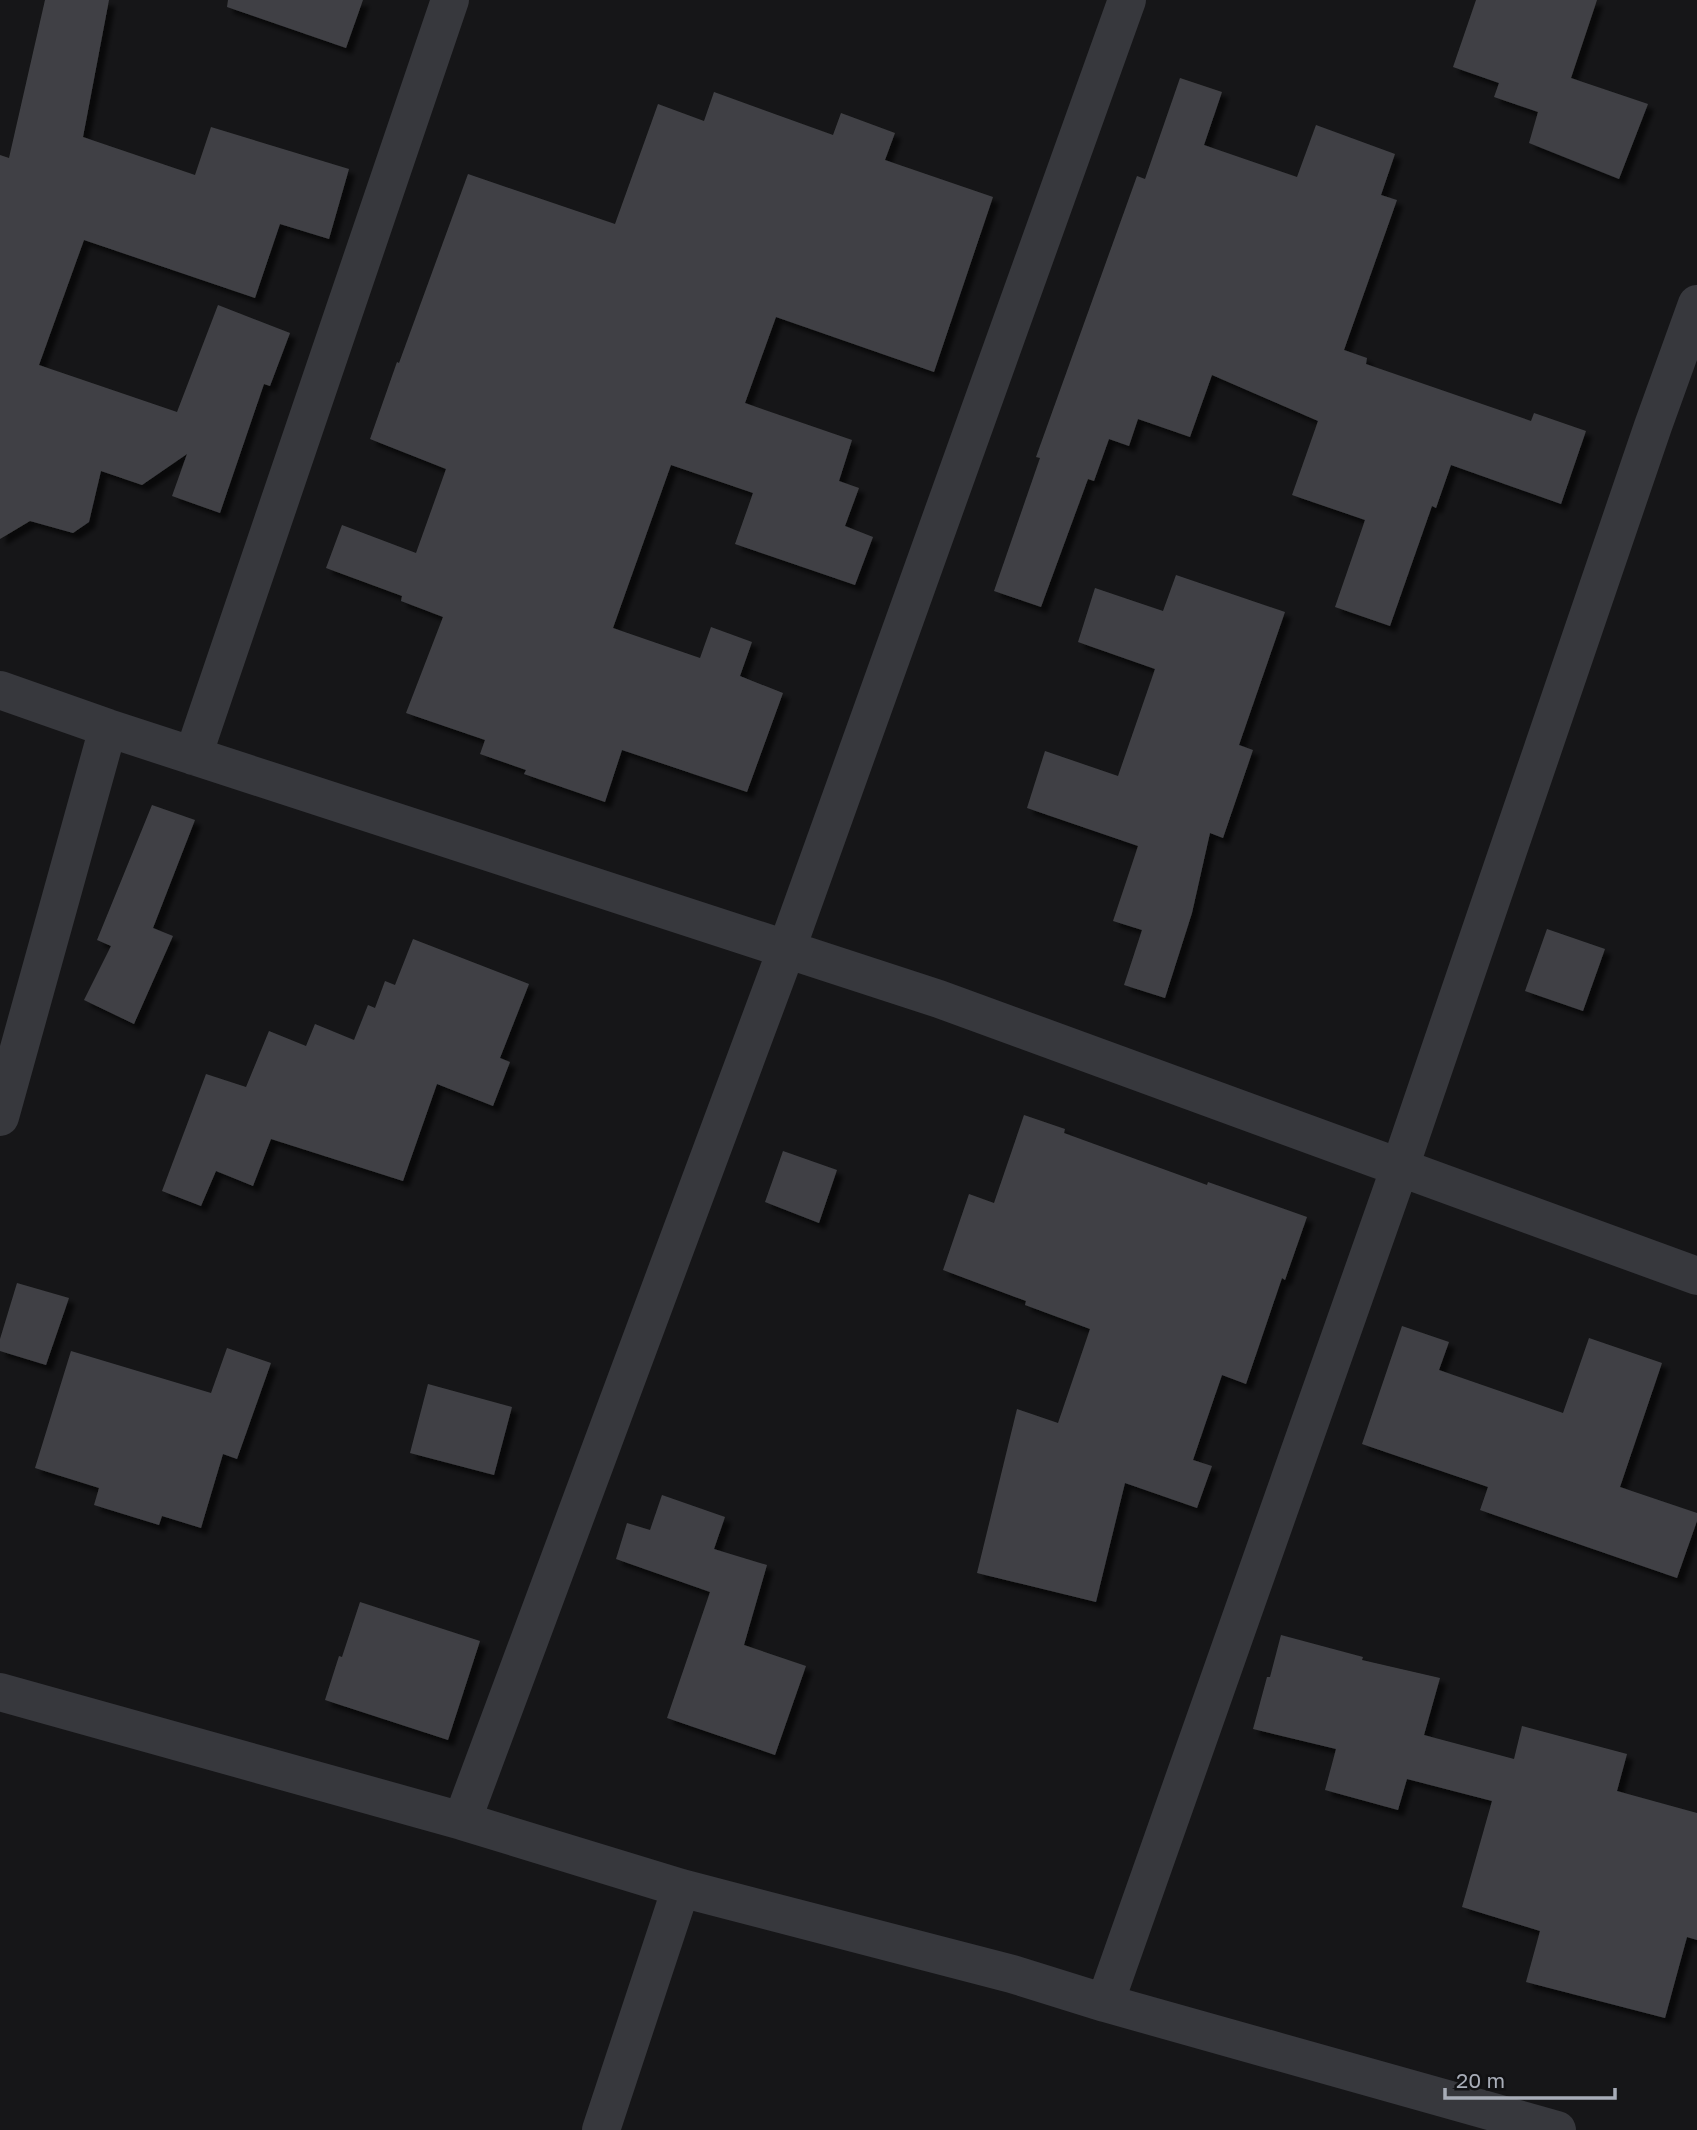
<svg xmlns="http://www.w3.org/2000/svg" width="1697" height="2130" viewBox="0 0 1697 2130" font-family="'Golos Text',sans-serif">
<defs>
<filter id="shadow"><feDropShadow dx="6" dy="6" stdDeviation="2" flood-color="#0009"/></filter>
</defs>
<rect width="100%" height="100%" fill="#161618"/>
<path fill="#404145" filter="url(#shadow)" d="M45 0H109L83 137 195 175 211 127 349 169 329 239 280 224 255 298 84 240 39 365 177 412 218 305 290 333 270 386 264 384 220 513 172 496 187 454 142 485 101 471 89 522 73 533 30 521 0 539V155L9 158Z
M228 0H363L346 48 227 7Z
M1476 0H1597L1571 78 1648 104 1619 179 1529 143 1538 112 1494 97 1499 83 1453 67Z
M1180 78 1222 92 1204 145 1297 177 1316 125 1395 154 1381 195 1397 200 1344 350 1367 358 1366 364 1531 421 1534 413 1586 431 1561 504 1451 465 1436 508 1432 506 1390 626 1335 607 1365 520 1292 495 1318 421 1212 375 1190 437 1138 419 1129 446 1109 439 1094 481 1088 479 1041 607 994 591 1040 458 1036 457 1137 176 1145 179Z
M714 92 833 135 841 113 895 133 885 160 993 197 934 372 776 317 745 403 852 440 839 481 859 488 845 526 873 537 855 585 735 544 753 493 671 465 613 628 700 658 711 627 752 642 740 676 783 693 747 792 622 750 605 802 524 774 526 770 480 754 485 740 406 713 443 617 401 601 402 596 326 568 342 525 416 553 446 469 370 439 397 362 399 363 468 174 615 224 658 104 704 121Z
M1176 575 1285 612 1239 745 1253 750 1223 838 1210 833 1192 913 1165 998 1124 985 1142 930 1113 921 1138 846 1027 808 1045 751 1118 776 1155 669 1078 642 1095 588 1163 611Z
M152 805 195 820 153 928 173 936 134 1024 84 1000 111 946 97 940Z
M1547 929 1605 949 1583 1011 1525 991Z
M413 939 529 984 500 1058 510 1062 493 1106 437 1084 403 1181 271 1139 253 1186 216 1171 201 1206 162 1191 206 1074 246 1087 269 1031 306 1046 315 1024 354 1040 368 1005 375 1008 385 981 395 985Z
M1024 1115 1065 1129 1064 1133 1207 1185 1208 1182 1307 1217 1285 1280 1282 1278 1246 1384 1222 1375 1193 1460 1212 1466 1197 1508 1125 1483 1096 1602 977 1573 1017 1409 1058 1423 1090 1329 1025 1305 1026 1301 943 1270 969 1194 994 1203Z
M783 1151 837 1170 819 1223 765 1202Z
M17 1283 69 1298 46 1365 0 1351V1339Z
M1402 1326 1449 1342 1439 1370 1563 1413 1589 1338 1662 1363 1620 1487 1697 1513V1521L1677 1578 1480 1510 1488 1487 1362 1444Z
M227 1348 271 1363 237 1459 223 1454 201 1528 162 1516 159 1525 94 1505 99 1488 35 1468 71 1351 211 1393Z
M428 1384 512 1407 494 1475 410 1453Z
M662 1495 725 1517 714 1549 767 1565 744 1645 806 1666 775 1755 667 1718 710 1592 616 1559 627 1523 650 1530Z
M360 1602 480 1641 448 1740 325 1700 339 1656 342 1657Z
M1281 1635 1363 1657 1362 1660 1440 1678 1424 1735 1514 1759 1522 1726 1627 1754 1617 1791 1697 1813V1940L1687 1937 1665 2018 1526 1982 1540 1931 1462 1907 1492 1801 1407 1779 1398 1810 1325 1790 1336 1749 1253 1729 1267 1677H1270Z"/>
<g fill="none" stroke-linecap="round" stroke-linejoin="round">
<path stroke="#37383d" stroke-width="38" d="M0 690 108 728 939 999 1697 1276
M193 756 450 0
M0 1117 108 728
M0 1692 462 1821 681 1888 1012 1974 1105 2003 1557 2130
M462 1821 787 948 1127 0
M1105 2003 1400 1167 1653 426 1697 304
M601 2130 681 1888"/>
</g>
<path d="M1445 2088v10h170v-10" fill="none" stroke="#a8adb8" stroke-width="3.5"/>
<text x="1456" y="2088" font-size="21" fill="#a8adb8" stroke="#111113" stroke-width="5" paint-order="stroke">20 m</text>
</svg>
